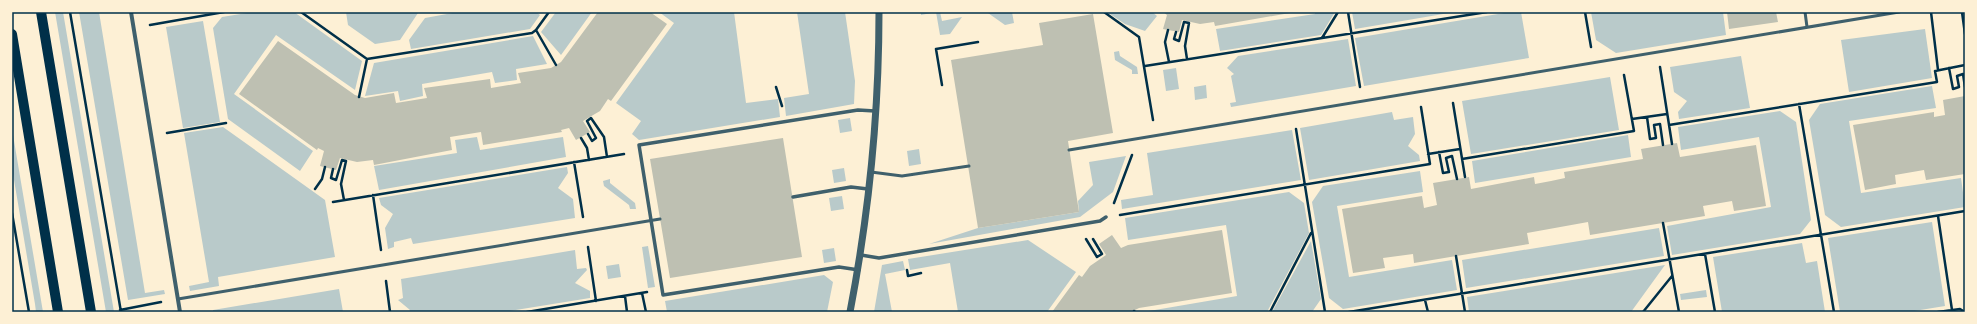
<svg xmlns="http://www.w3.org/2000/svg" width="1977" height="324" viewBox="0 0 1977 324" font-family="'Golos Text',sans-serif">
<rect width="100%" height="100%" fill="#fdf0d5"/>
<path fill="#b9caca" d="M55 12H63L114 312H106Z
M79 12H99L145 293 164 290 165 294 128 300Z
M253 12H294L362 61 355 90 276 35 234 94 313 151 300 171 228 119 213 28 222 17Z
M346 12H418V13L400 40 375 44 348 25Z
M458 12H536L540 15 530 29 411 49 409 40 425 18Z
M556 12H592L561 55 541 32Z
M659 12H734L746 103 778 99 780 117 639 140 632 134 641 121 616 103 674 23Z
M797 12H845L855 81 854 104 786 116 784 98 809 94Z
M921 12H940L942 21 962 17 950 34 940 35 936 12 921 15Z
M993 12H1012L1014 23 1005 25 988 13Z
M1107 12H1152L1157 16 1145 31 1125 24Z
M1315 12H1335L1321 35 1220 51 1216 29 1315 14Z
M1352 12H1455L1355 29Z
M1510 12H1521L1529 58 1364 86 1355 38Z
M1591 12H1723L1726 35 1616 53 1596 40Z
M203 21 220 122 183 128 166 27Z
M1925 29 1932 78 1849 92 1841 40Z
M533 36 547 64 516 69 517 80 495 83 492 72 422 84 423 96 400 101 398 91 365 96 374 63Z
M1348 39 1356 86 1231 107 1230 103 1236 102 1231 76 1234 74 1227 68 1238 56Z
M1119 51 1120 56 1137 67 1138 74H1132V70L1115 60 1114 52Z
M1741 56 1750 108 1679 119 1678 112 1687 101 1674 92 1670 67Z
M1176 68 1179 89 1166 91 1163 70Z
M1610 77 1619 130 1471 154 1462 101Z
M1206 85 1207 98 1195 100 1194 87Z
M1932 86 1936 108 1849 121 1861 193 1961 178 1965 207 1841 227 1825 215 1809 120 1820 104Z
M1780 111 1796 122 1811 220 1800 234 1672 255 1667 226 1771 207 1759 137 1681 150 1678 127Z
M1392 112 1394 120 1413 117 1415 134 1408 146 1419 155 1420 161 1309 180 1300 128Z
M850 118 852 131 840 133 838 120Z
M223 127 325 200 335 257 218 277 219 286 190 291 189 286 209 282 184 133Z
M12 129 43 312H36L35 304 12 168Z
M1292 130 1301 180 1122 209 1121 200 1153 195 1147 153Z
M1628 135 1631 157 1475 183 1472 161Z
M477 137 480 150 563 137 566 157 379 190 374 166 457 153 455 140Z
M919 149 921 164 909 166 907 151Z
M1126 156 1113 192 1080 217 929 244 978 228 1079 212 1078 201 1093 185 1089 162Z
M567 167 568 173 558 188 573 199 575 218 413 244 411 238 394 242V247L388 249 385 228 393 214 381 205 379 198Z
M844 168 846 181 834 183 832 170Z
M1420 171 1423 192 1337 206 1349 277 1452 260 1457 290 1343 309 1329 298 1312 202 1323 186Z
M610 179V183L635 203 636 209H630L629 205 604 186 603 181Z
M1289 192 1304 203 1309 233 1267 312H1143L1237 296 1226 225 1128 240 1125 218Z
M842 196 844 209 831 211 829 198Z
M1932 222 1945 306 1908 312H1840L1828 238Z
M1659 228 1664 256 1466 288 1462 260Z
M1028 240 1076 272 1047 312H958L950 263 910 270 908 259Z
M1311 241 1321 299 1312 312H1272Z
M1802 243 1806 263 1817 261 1825 312H1722L1713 257Z
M648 246 655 287 648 288 642 247Z
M834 248 836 261 824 263 822 250Z
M575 250 577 269 586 268 587 270 575 283 590 291V298L503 312H409L410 310 398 300 403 298 401 279Z
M903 261 905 270 885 274 892 312H874L882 265Z
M619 264 621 277 608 279 606 266Z
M1665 265 1631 312H1469L1467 297Z
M824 275 833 282 827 312H667L665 301Z
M339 289 343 312H213V310Z
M1706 290 1707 297 1681 300 1680 294Z"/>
<path fill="#bec0b2" d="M598 12H650L667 24 611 101 608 99 600 111 583 121 590 132 576 140 569 128 561 130 562 132 483 145 481 132 450 137 452 150 374 165 373 160 357 162 340 158 336 170 320 166 324 151 318 148 317 150 239 94 278 41 355 95 365 98 394 93 396 103 427 98 424 88 490 79 491 88 521 83 518 73 551 68 561 62Z
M1163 12H1290V13L1215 26 1214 22 1200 24 1182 20 1179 32 1163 29 1167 15Z
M1727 12H1776L1778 22 1729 29Z
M1093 14 1113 133 1068 141 1079 212 978 228 951 60 1043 45 1039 23Z
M1965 96V174L1926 180 1924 170 1895 175 1896 184 1865 190 1853 125 1934 112V117L1945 115 1943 100Z
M783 138 802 257 670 278 650 159Z
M1677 143 1680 157 1756 145 1766 206 1734 211 1732 201 1703 206 1705 216 1590 235 1588 222 1527 233 1529 244 1414 263 1413 254 1383 258 1385 268 1353 273 1342 209 1422 196 1424 208 1437 205 1433 183 1469 177 1471 189 1534 177 1535 184 1551 181 1565 178 1564 172 1643 159 1641 149Z
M1222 230 1232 293 1139 308 1131 312H1052L1079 275 1082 277 1090 266 1106 255 1099 244 1112 235 1121 248 1128 245Z"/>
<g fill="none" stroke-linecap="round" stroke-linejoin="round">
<path stroke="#003049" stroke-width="2.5" d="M70 12 121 312
M301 12 367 59 532 33 536 30 549 12
M1104 12 1139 37 1153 120
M1348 12 1360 87
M1585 12 1591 47
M1931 12 1938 70
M1962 12 1965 34
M150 25 224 12
M536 30 556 65
M1168 30 1165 42 1169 62
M1176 32 1174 39 1179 41 1184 22 1189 23 1185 46 1187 59
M1322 38 1338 12
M1145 66 1487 12
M1660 67 1672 144
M1949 68 1953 89 1959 87 1957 76 1963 74 1965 87
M942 85 936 49 978 42
M776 87 782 106
M359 97 367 59
M1453 103 1465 177
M1799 104 1834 312
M1647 117 1650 139 1656 138 1654 125 1660 124 1663 145
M1632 119 1667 114
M1669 125 1937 82 1935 71 1965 65
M1296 129 1325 312
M167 133 226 123
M588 134 592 141 596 138 587 121 591 118 604 137 607 157
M581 138 587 148 589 160
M1439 152 1443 173 1449 172 1446 158 1452 156 1457 179
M1428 154 1460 149
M1462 159 1634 131 1624 75
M574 162 583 217
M333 169 331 178 336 180 342 160 346 161 341 184 344 200
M315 189 322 179 325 167
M373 195 381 250
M333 202 624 154
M1114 203 1132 155
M12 213 29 312
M1120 215 1430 164 1421 107
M1938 216 1952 310
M1663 223 1679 312
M1086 239 1097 257 1102 254 1093 239
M588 247 596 301
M1705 254 1715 312
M1456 256 1465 312
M907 270 908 276 921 273
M386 281 390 312
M642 293 646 312
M625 296 627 312
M1425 300 1428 312
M120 310 161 302
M1134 311 1135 312
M527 312 647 292
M1270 312 1311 233
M1349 312 1965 211
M1643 312 1672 276
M1938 312 1960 309 1965 312"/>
<path stroke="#3f606c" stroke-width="3" d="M1805 12 1807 27
M1069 150 1899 12
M871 172 902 176 969 166
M178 299 660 219"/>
<path stroke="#3f606c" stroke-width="3.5" d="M793 197 851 187 868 189
M861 255 879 258 1100 221 1106 217
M859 270 839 267 663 295 639 145 858 110 875 111"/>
<path stroke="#3f606c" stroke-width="4" d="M131 12 180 312"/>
<path stroke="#3f606c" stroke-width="7" d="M850 312C869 213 879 113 879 12"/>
<path stroke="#003049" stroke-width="10" d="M41 12 91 312
M12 34 58 312"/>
</g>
<rect width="1977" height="324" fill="none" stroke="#fdf0d5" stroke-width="26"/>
<rect x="13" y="13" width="1951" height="298" fill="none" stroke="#003049" stroke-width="1.5"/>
</svg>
